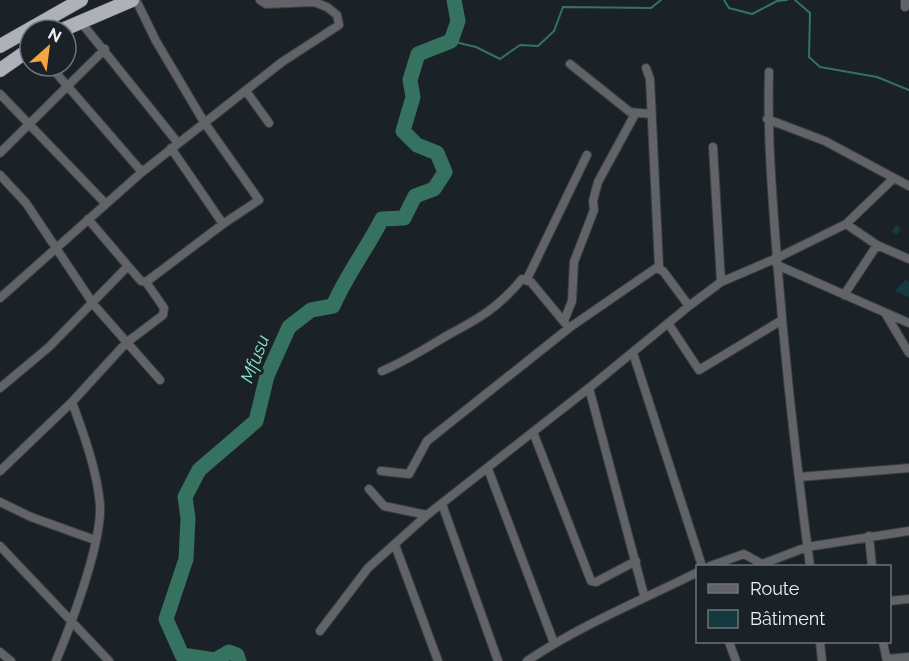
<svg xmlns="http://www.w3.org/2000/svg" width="909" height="661" viewBox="0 0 909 661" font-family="Raleway,sans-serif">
<rect width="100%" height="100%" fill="#1b2227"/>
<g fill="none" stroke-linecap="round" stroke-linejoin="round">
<path stroke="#357360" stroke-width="2" d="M724 0 729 8 752 14 777 1 787 0
M795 0 810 13 809 57 820 67 877 77 909 90
M451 41 476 47 500 59 520 45 538 46 554 31 563 7 651 8 661 0"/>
<path stroke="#357360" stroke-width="15" d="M239 661 237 655 229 652 215 660 182 655 166 619 186 559 188 518 185 497 199 470 256 421 267 376 289 327 311 310 333 306C347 274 366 250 382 219L404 218 415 196 434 189 445 172 437 153 417 145 403 131 413 97 410 80 418 54 451 41 458 21 454 0"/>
</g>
<path fill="#143a3e" d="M896 225 901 228 897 235 892 232Z
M905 280 909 282V297L895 291Z"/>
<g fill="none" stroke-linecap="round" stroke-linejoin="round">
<defs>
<path id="minor" d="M905 0V7
M80 21 178 143
M570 64 630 112 650 114
M50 66 142 172
M646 68 650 79 659 267
M769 72C767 139 773 205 778 272 786 370 797 469 810 566
M246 91 269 123
M0 94 105 203
M767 119 825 141 909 186
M713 147 721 282
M171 148 223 224
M0 153 105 49
M0 175 26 203 94 305 160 380
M88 219 128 266
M846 224 877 245 909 259
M777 265 909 323
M527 279 587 155
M844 295 877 245
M0 298 142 172 282 62 339 25 337 15 327 7 314 2 266 4 260 0
M885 313 909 353
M564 321 572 301 574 262 594 210 593 201 598 182 635 114
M668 323 699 370 782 320
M633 353 702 566
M382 371C406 361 426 348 448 335 480 318 499 307 522 279L531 282 569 328
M0 388 49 347 128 266 141 281 146 282 223 224 259 200 204 122 156 41 136 0
M589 388 644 595
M533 432 591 581 596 582 636 561
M488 469 554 643
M0 471 72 402 126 343 163 315 164 308 146 282
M381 471 409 474 427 441 569 328 656 268 663 271 689 306
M799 477 909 468
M369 489 384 506 427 515
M0 502 31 517 95 540
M442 504 498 661
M869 536 872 566
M395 545 438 661
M0 546 109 661
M710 566 744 554 762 564 807 547 909 531
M890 601 909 599
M320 631 368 568 427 515 589 388 689 306 721 282 777 258 846 224 894 178
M729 642 736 661
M820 642 822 661
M883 642 887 661
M0 652 11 661
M887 659 909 657
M56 661C71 625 102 543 100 505 97 470 84 435 72 402
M527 661C581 625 640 601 698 572"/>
<path id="trunk" d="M62 30 132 0
M0 46 81 0
M0 70 30 49"/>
</defs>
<use href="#minor" stroke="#383f44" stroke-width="10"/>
<use href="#trunk" stroke="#383f44" stroke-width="15"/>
<use href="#minor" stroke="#616366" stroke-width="8"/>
<use href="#trunk" stroke="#aeb1ba" stroke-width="14"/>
</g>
<g text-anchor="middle" stroke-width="6" stroke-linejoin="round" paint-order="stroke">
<g font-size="18" font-style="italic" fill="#88e8c8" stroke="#1b2227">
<text transform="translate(255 359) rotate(-69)" y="6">Mfusu</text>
</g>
</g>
<rect x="696" y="565" width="195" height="78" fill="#1b2227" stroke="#6e7479" stroke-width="1.5"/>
<rect x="708" y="584" width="30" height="9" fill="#616366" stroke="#6e7479" stroke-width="1.5"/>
<text x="750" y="595" font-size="18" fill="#ebf0f3">Route</text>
<rect x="708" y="610" width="30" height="18" fill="#143a3e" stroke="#6e7479" stroke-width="1.5"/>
<text x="750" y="625" font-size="18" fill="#ebf0f3">Bâtiment</text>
<g transform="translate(48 48) rotate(28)"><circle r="28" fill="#1b2227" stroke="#6e7479" stroke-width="1.5"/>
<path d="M0-4.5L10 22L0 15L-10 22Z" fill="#f2a541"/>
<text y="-9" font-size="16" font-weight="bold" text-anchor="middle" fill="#ebf0f3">N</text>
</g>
</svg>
